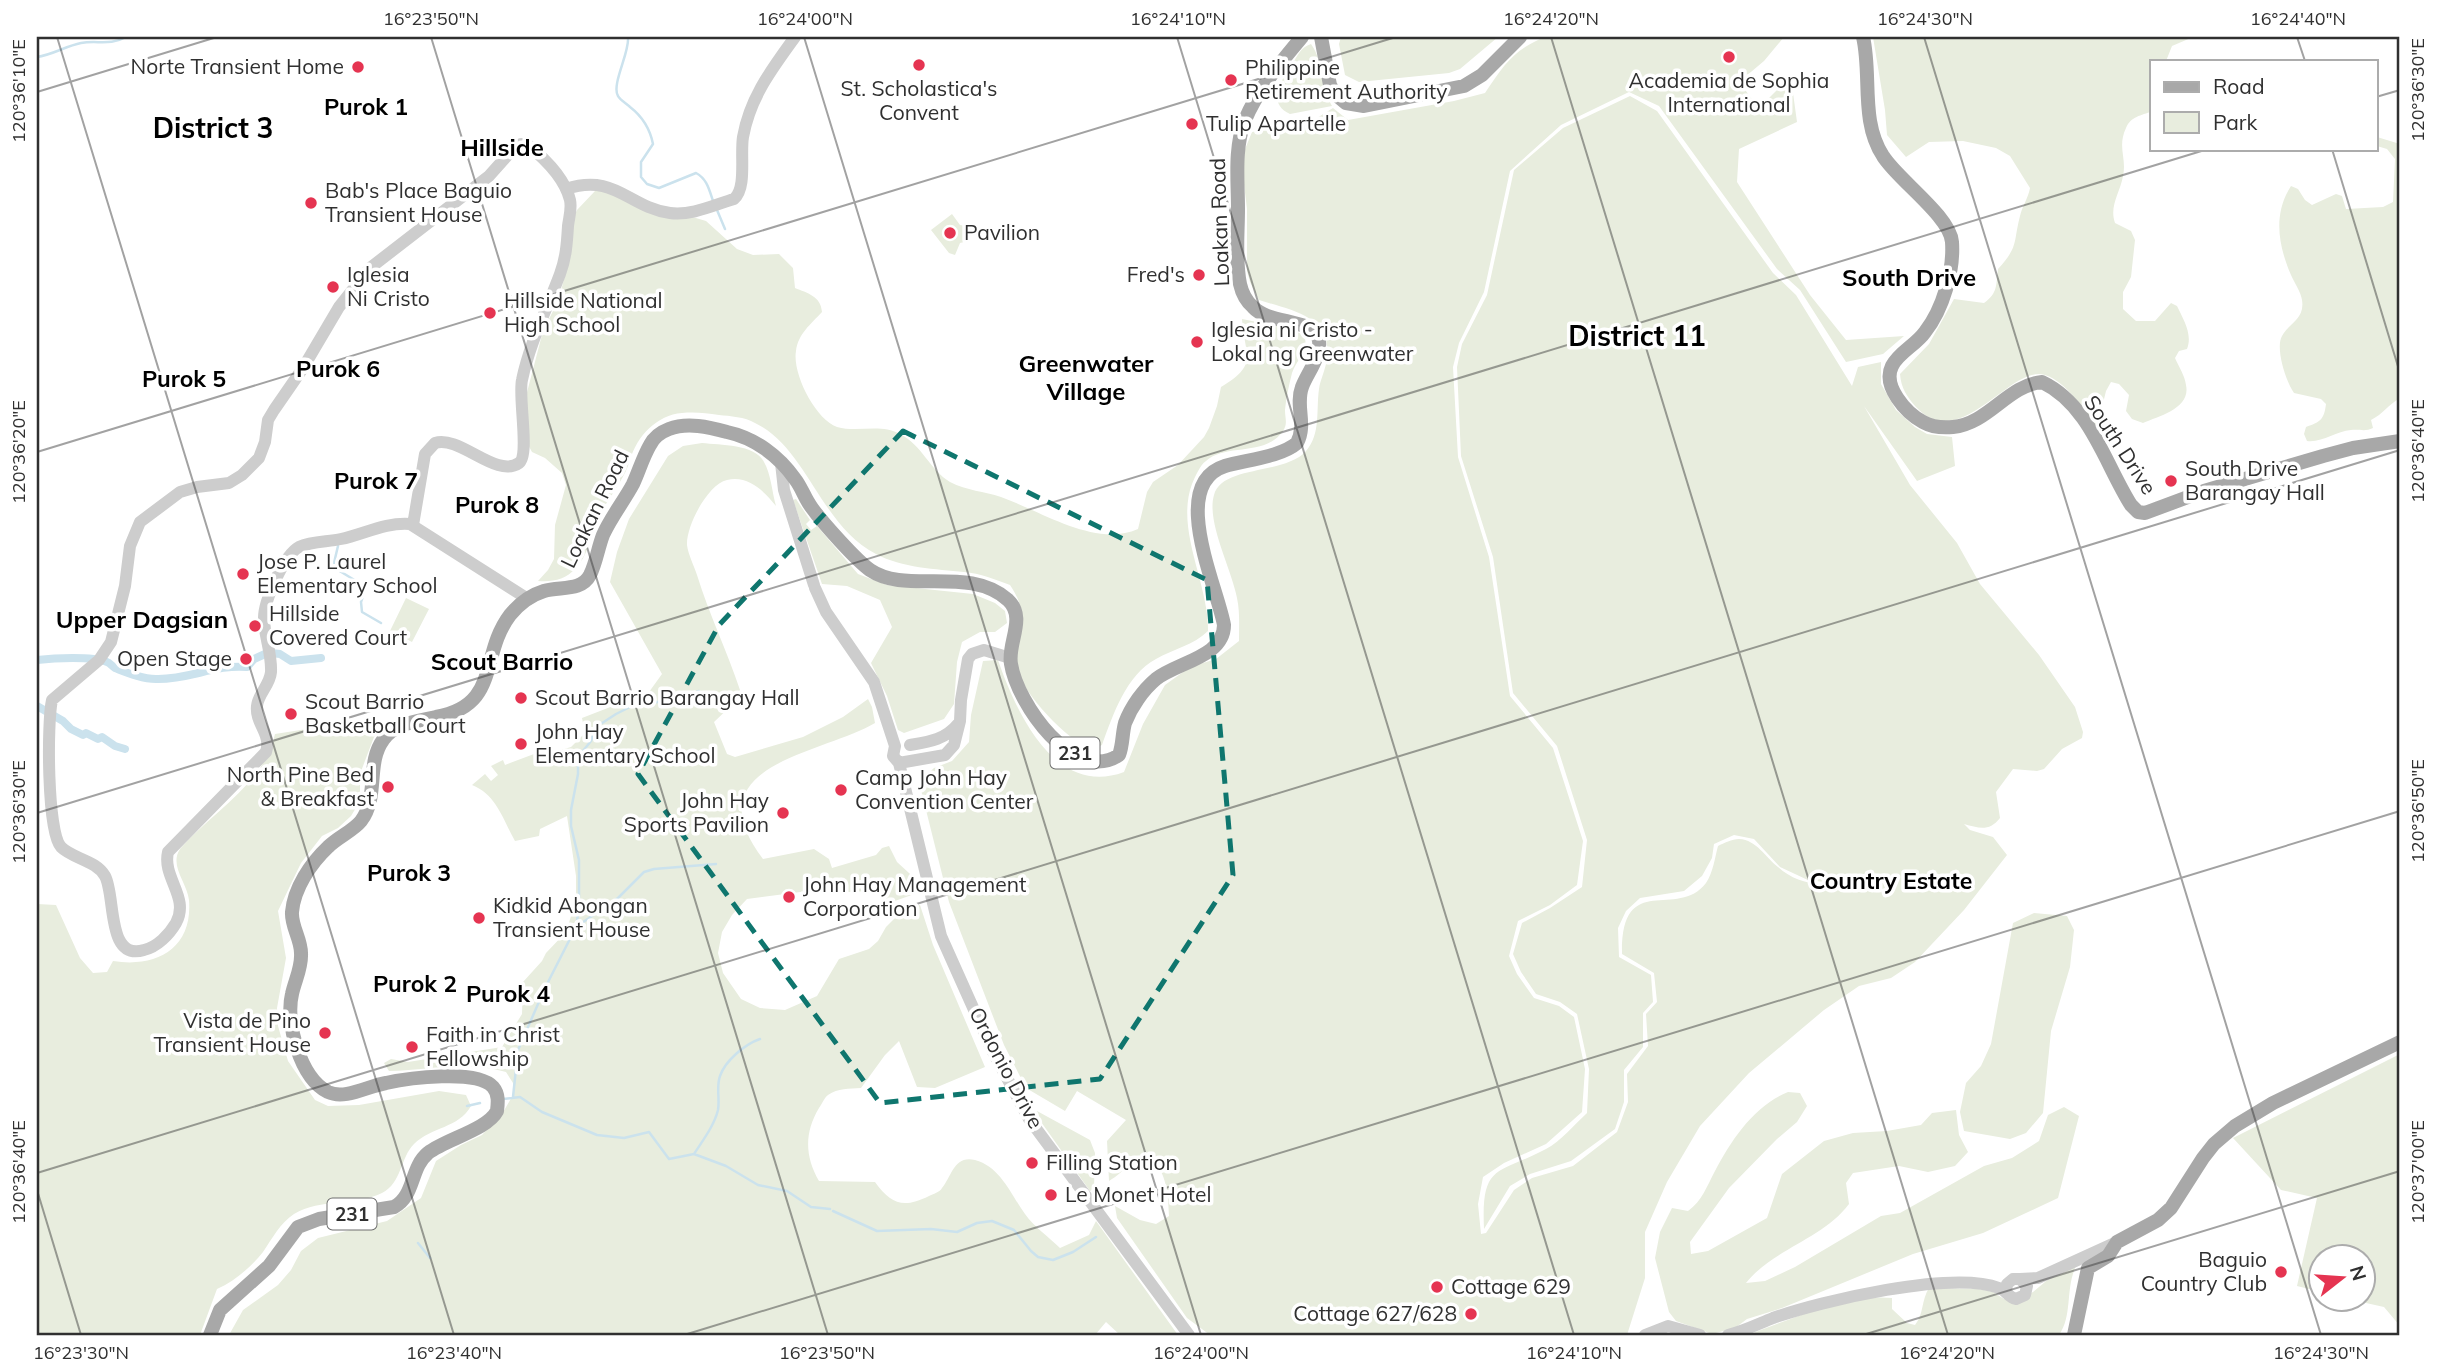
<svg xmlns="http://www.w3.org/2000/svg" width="2437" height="1372" viewBox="0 0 2437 1372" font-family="Mulish,sans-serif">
<rect width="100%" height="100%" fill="#fff"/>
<path fill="#e8edde" d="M1341 37 1418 39 1498 37 1460 69 1449 73 1359 82 1345 75 1339 44Z
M1545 37H1784L1764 61 1739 82 1759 108 1782 85 1793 93 1797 122 1739 149 1737 182 1810 295 1846 340 1904 336 1883 354 1846 362 1800 290 1777 269 1659 106 1629 92 1561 125 1510 171 1484 292 1459 343 1453 367 1458 457 1489 557 1510 696 1553 748 1583 841 1577 885 1550 905 1518 921 1509 956 1517 974 1534 998 1559 1006 1574 1017 1585 1069 1582 1112 1546 1144 1504 1163 1483 1177 1478 1204 1481 1234 1486 1233 1514 1190 1532 1178 1573 1166 1617 1132 1628 1102 1627 1074 1648 1046 1646 1014 1657 1002 1654 973 1622 954C1621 869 1677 921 1706 883 1713 873 1715 857 1718 846 1724 843 1732 839 1739 839 1757 840 1765 857 1778 867 1797 884 1822 888 1845 879L1832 882 1810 881 1780 867 1754 839 1734 835 1714 844 1712 858 1702 876 1684 891 1640 898 1626 911 1618 928 1619 957 1651 975 1653 1002 1643 1013V1047L1624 1070V1102L1615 1129 1571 1161 1530 1174 1510 1186 1484 1229C1481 1163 1497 1175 1546 1149 1561 1141 1574 1125 1587 1113L1589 1069 1577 1014 1560 1002 1536 994 1521 972 1513 954 1522 923 1550 908 1582 887 1587 840 1557 746 1513 693 1493 557 1461 456 1457 367 1462 344 1487 295 1514 170 1563 128 1630 96 1657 111 1773 273 1796 295 1852 386 1858 367 1881 362V384L1896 410 1915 427 1927 434 1952 437 1955 466 1917 481 1864 406 1910 485 1957 543 1980 584 2039 655 2075 707 2083 732 2082 738 2062 749 2044 769 2037 771 2013 769 1996 792 2000 818C1989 832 1979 828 1964 824L1970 830 1993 837 2007 855 1964 910 1915 962 1891 978 1859 986 1824 1010 1749 1073 1700 1126 1667 1182 1645 1232V1278L1627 1335H1210L1187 1318 1117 1218 1115 1206 1140 1220 1156 1224 1169 1216C1168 1192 1167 1174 1150 1156 1130 1159 1126 1171 1109 1181L1107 1141 1126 1120 1077 1091 1065 1111 1026 1088 1004 1045 949 902 919 782 934 768 952 761 969 742 971 715 983 661 998 660C1016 712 1055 798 1124 772L1143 724 1165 685 1190 667 1216 659 1239 641C1239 627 1240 612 1237 598 1232 570 1206 522 1214 495 1222 465 1285 475 1306 451 1321 434 1316 410 1319 389 1320 381 1324 373 1326 364 1336 317 1294 311 1259 300L1250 282 1247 271V209L1241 159 1252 132 1312 121 1333 108 1348 120 1454 101 1485 93C1504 65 1513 50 1545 37Z
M1873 37H2193L2172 46 2166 61H2152V111C2141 116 2131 116 2126 128 2117 147 2127 158 2123 176 2120 193 2109 206 2115 223L2131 231 2135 240 2131 277 2123 292V309L2136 321H2155L2171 303 2177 306C2183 319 2193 334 2187 349L2179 351 2175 358C2179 367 2185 376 2186 385 2191 408 2160 416 2143 423L2132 419 2126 411 2129 395 2119 384 2111 382 2106 391 2097 428C2084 410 2067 382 2045 375 2010 364 1961 455 1916 407 1907 397 1901 388 1900 374L1929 344 1954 299 1984 303C1998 293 1996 285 1998 269 2019 246 2013 243 2020 216 2022 206 2028 199 2030 188L2010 156 1996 148 1963 141 1929 142 1906 157 1887 135 1885 110Z
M1311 44C1324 62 1321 87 1332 106L1290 114C1266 103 1281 80 1292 65 1297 56 1301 47 1311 44Z
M2377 137 2400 144V398C2389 404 2383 414 2371 420L2373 428C2365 432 2360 429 2351 430 2336 431 2322 443 2307 441L2304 434 2306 427C2320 422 2324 420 2326 404L2321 399 2294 393C2286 382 2275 348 2282 336 2290 322 2305 319 2302 300 2301 292 2294 282 2291 275 2278 245 2273 214 2291 186L2298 189 2305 200 2312 205 2336 194 2342 196 2346 209 2383 207 2393 202 2395 159 2387 149 2377 146Z
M601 190 706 221 737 249 753 255 779 254 793 268 795 288C807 293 821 296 822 312 811 324 798 334 796 351 792 373 815 419 837 427 858 433 880 423 900 434 922 445 930 470 950 482 967 491 984 491 1001 497 1041 511 1095 548 1138 529L1147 492 1153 482 1178 465 1204 437 1209 428 1217 406 1221 387C1260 364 1244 355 1242 319L1287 328 1304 335C1310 352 1297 358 1292 373 1289 385 1286 398 1285 410 1285 418 1288 424 1283 431 1265 457 1226 443 1206 461 1200 465 1195 477 1192 484 1175 530 1209 584 1208 631 1194 645 1173 649 1156 659 1126 675 1113 715 1102 745L1091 750C1065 738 1014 687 1015 657 1016 624 1031 616 1010 585 996 580 980 573 964 572 936 569 902 568 876 554 820 525 807 448 755 423 745 417 730 416 719 415 706 413 695 412 682 413 657 415 637 436 630 460 624 482 604 502 595 525 590 539 587 557 576 568 565 580 553 582 538 581L548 570 554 559 555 525 566 485 562 473 545 458 532 452 526 441 525 400 543 331 558 301 570 258 572 221 577 210 595 191Z
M952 214 960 225 966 226 968 241 960 243 955 255 949 253 931 230Z
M702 443C720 445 755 444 764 462 771 474 772 492 776 506 764 491 748 475 727 480 708 484 686 526 687 545 688 554 694 566 697 575 709 614 727 651 740 690L734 703 714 722 727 754 735 757 803 737 843 717 868 699 872 707 875 723C820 755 691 764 763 859L814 849 829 859 832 868 876 855 882 848 889 846 897 862 921 884 923 891 892 902 869 891 827 893 822 883 809 886 808 891 747 899 732 915 722 932 718 953 723 973 741 999 760 1008 785 1010 817 996 839 959 869 949 878 941 886 927 905 908 920 905 933 945 985 1067 935 1088 917 1087 899 1041 885 1055 861 1088C849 1089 838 1088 828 1095 824 1098 822 1104 819 1108 804 1133 805 1157 819 1181L875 1182C891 1204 903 1209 929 1196 933 1194 940 1192 942 1188 952 1176 954 1155 975 1160 1001 1167 1011 1195 1025 1214 1034 1227 1049 1237 1060 1248L1089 1235 1096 1221 1178 1335H1120L1106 1322 1095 1335H229L243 1310 278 1285 291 1270 301 1251 318 1238 387 1221 421 1198 436 1161 461 1145 482 1135 502 1114 513 1095V1083L506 1072C462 1060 432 1070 389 1071L384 1063 391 1059 408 1062 502 1047 522 1014 523 982 542 961 546 953 566 932 576 900V876L567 816 540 829 539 836 515 841C503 820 497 795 472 785L485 774 491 781 498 775 491 766 503 760 505 765 542 751 544 755 571 747 585 733 582 718 649 692 662 674 610 582 617 552 629 519 668 456 683 446Z
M796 499 810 520 806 524 811 530 817 526 858 574 887 585 973 594 995 603 1005 611 1007 623 995 632H980L962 642 957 662 954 704 944 719 904 733 898 730 887 696 871 663 892 627 880 600 847 586 822 584 793 500Z
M406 598 429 609 412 642 390 631Z
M358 721 395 722 374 737 360 774V801L351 816 338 828 322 836 301 863 278 911 286 958 277 1008 278 1026 288 1061 315 1100 328 1106 359 1105 439 1091 466 1095 471 1106C459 1128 431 1127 414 1144 400 1158 402 1183 382 1193 355 1206 321 1198 294 1214 280 1223 272 1239 263 1252 251 1267 235 1281 217 1289L200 1335H37V904L56 905 80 958 93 973 107 972 113 961C156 968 193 949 189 900 187 882 169 866 180 849 211 813 265 783 275 734Z
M2034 913 2067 916 2074 930 2070 967 2051 1031 2043 1113 2026 1133 2010 1139 1964 1131 1960 1112 1966 1083 1981 1066 1991 1044 2013 923Z
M2400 1054V1326L2384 1307 2348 1299 2364 1298V1256H2322L2321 1292 2297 1286 2317 1198 2281 1190 2233 1138Z
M1788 1092 1800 1093 1807 1106 1797 1122 1777 1139 1729 1188 1690 1242 1691 1254 1708 1251 1767 1218 1782 1174 1824 1141 1853 1133 1887 1131 1921 1125 1932 1113 1956 1110 1959 1135 1968 1152 1955 1166 1928 1172 1899 1166 1853 1173 1846 1183 1849 1204C1823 1239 1773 1249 1746 1283L1765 1281 1795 1267 1881 1216 1900 1213 1984 1166 2012 1158 2039 1141 2048 1115 2064 1107 2079 1116 2058 1198 1983 1233 1913 1254 1782 1308 1747 1319 1735 1328 1712 1334 1676 1321 1669 1312 1655 1258 1660 1232 1672 1208 1688 1211C1702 1201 1707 1186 1715 1171 1732 1139 1754 1106 1788 1092Z
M1037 1111 1090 1140 1095 1153 1094 1188 1090 1191 1034 1112Z
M2076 1266C2065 1289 2073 1315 2059 1335H1748C1789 1320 1849 1293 1892 1298V1309L1907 1323 1915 1325C1924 1314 1921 1301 1929 1288L1979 1289 1993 1292 2004 1299H2019L2033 1292 2057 1272Z"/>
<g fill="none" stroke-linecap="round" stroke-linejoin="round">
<path stroke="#cbe2ed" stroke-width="2.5" d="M628 37C630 52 611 85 618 96 620 100 627 104 630 107 643 117 650 129 653 144L641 162V177L647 184 659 188 696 173C707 179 709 189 713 201
M37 57C52 55 66 46 81 43 97 40 110 46 126 37
M717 210 725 229
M338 546 333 567 366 587 361 602 362 612 381 623
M576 927 618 898 644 872 654 869 716 864
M513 1097 518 1050 545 988 576 927 579 908V860L571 826V810L578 774V757L591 741 596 727 616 714 636 704 679 700 699 691
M503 1099 520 1097 542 1112 597 1135 624 1138 649 1132 669 1159 694 1154 726 1166 758 1185 787 1191 811 1207 830 1209
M467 1106 480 1103
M694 1154C703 1140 714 1126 718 1110 720 1099 716 1087 720 1076 725 1061 745 1044 760 1039
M833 1211 877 1231 931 1229 957 1232 977 1223 992 1221 1014 1230 1031 1251 1038 1257 1053 1260 1073 1252 1096 1237
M418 1243 430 1258"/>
<path stroke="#cbe2ed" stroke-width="8" d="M271 653 280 654 291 661 321 658
M37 660C54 658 92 656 107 662 110 663 112 666 115 668 128 673 142 679 156 679 188 680 216 664 247 667L254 659 265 654
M37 706 63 721 71 729 83 735 86 733 98 739 102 737 115 746 125 749"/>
<path stroke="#cdcdcd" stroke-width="12" d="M566 189C615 173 628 207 670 213 691 216 714 205 734 199 747 188 740 155 743 137 750 97 772 69 795 37
M781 463 784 490 814 585
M413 525 425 454 435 443C460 435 496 479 519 463 530 455 518 397 522 380 530 342 547 309 560 274 566 258 567 243 568 226 569 217 572 209 570 200 565 179 544 158 528 145L521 144 514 148 489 176 370 268 339 307 303 368 274 410 268 420 265 442 259 458 242 475 229 483 197 487 180 492 140 522 130 546 125 586 111 642 99 660 52 700C47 722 47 832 61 847 73 859 96 860 105 876 116 896 106 961 144 950 157 947 169 935 176 923 190 897 162 878 168 852L266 752C272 734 255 724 257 706 258 694 270 685 271 672 272 653 264 636 264 618 264 601 284 555 299 547 312 541 328 542 341 539 364 534 386 522 410 524L528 599
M815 588 826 612 874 682 895 746 893 756 899 763 941 936 992 1050 1029 1119 1189 1335
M910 745C928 742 945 740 958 724
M899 763 945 755 954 745 960 721 961 700 968 659 972 654 984 650 1010 658
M2020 1279 2038 1278 2117 1242
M1645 1335 1668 1326 1700 1335
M1728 1335C1744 1331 1758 1324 1773 1318 1821 1301 1952 1270 1999 1288 2007 1291 2008 1297 2016 1299L2025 1295 2027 1286 2020 1279H2013L2007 1284 2006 1292"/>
<path stroke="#a8a8a8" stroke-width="14" d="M1321 37 1330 85 1334 93 1346 103 1364 106 1464 86 1482 75 1520 37
M1863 37C1872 75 1860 121 1883 156 1897 179 1950 216 1952 242 1954 271 1943 309 1925 332 1916 345 1899 352 1892 366 1882 386 1906 413 1923 422 1932 427 1943 428 1953 427 1988 424 2008 385 2042 382 2090 405 2105 464 2131 505L2138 512 2145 513 2204 491 2323 456 2353 448 2400 441
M210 1335 220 1310 269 1266 298 1227 319 1219 394 1207C415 1196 410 1168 428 1153 446 1139 487 1130 497 1111 498 1103 499 1094 493 1087 477 1069 408 1078 386 1083 368 1086 345 1100 328 1092 300 1078 285 1022 292 994 295 980 302 968 301 953 301 939 291 926 292 912 294 888 311 863 328 847 338 837 353 831 361 821 379 798 366 763 383 740 394 723 418 721 436 717 501 705 479 656 510 615 519 604 531 595 544 591 560 586 581 592 590 575 596 563 598 548 603 535 611 517 624 501 633 484 639 471 643 457 650 445 654 437 661 432 669 429 687 422 709 427 727 432 755 438 779 456 795 479 802 488 805 499 812 508 822 522 856 560 870 570 906 595 969 565 1008 600 1027 618 1007 643 1011 664 1017 703 1074 785 1119 755 1123 745 1122 734 1125 723 1131 707 1143 690 1156 679 1178 662 1224 657 1224 625 1217 586 1168 484 1225 466 1245 460 1281 457 1297 443 1307 424 1295 406 1302 387 1307 373 1324 353 1318 337 1311 319 1268 324 1253 307 1246 301 1242 293 1240 284 1235 260 1238 234 1238 209 1238 180 1234 148 1245 120 1258 89 1281 62 1302 37
M2074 1335 2088 1268 2108 1256 2117 1242 2158 1220 2171 1208 2203 1158 2214 1144 2235 1126 2273 1103 2400 1042"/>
</g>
<path fill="none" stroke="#0f766e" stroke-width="5" stroke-dasharray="14 9" stroke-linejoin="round" d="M903 431 1207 580 1233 875 1100 1079 880 1103 638 774 719 625Z"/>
<path fill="none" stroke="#303030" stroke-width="2" stroke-opacity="0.45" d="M57 37 454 1335M431 37 828 1335M804 37 1201 1335M1177 37 1574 1335M1551 37 1948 1335M1924 37 2321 1335M2297 37 2305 61M37 92 217 37M2376 97 2400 90M2332 149 2400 373M37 452 1396 37M37 813 2208 149M37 1173 2400 450M37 1190 81 1335M684 1335 2400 811M1863 1335 2400 1171"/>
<g fill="#e53451" stroke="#fff" stroke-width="2.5">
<circle cx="1729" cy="57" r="7"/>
<circle cx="919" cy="65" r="7"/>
<circle cx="358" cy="67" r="7"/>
<circle cx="1231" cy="80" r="7"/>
<circle cx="1192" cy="124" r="7"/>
<circle cx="311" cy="203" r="7"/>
<circle cx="950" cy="233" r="7"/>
<circle cx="1199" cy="275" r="7"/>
<circle cx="333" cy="287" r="7"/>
<circle cx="490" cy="313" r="7"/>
<circle cx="1197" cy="342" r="7"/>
<circle cx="2171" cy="481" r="7"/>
<circle cx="243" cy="574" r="7"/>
<circle cx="255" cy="626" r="7"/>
<circle cx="246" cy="659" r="7"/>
<circle cx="521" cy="698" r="7"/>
<circle cx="291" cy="714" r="7"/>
<circle cx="521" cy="744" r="7"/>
<circle cx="388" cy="787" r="7"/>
<circle cx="841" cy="790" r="7"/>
<circle cx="783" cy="813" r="7"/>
<circle cx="789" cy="897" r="7"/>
<circle cx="479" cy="918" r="7"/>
<circle cx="325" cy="1033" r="7"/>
<circle cx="412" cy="1047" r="7"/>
<circle cx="1032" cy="1163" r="7"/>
<circle cx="1051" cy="1195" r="7"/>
<circle cx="2281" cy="1272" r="7"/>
<circle cx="1437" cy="1287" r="7"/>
<circle cx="1471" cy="1314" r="7"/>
</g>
<g text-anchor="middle" stroke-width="7" stroke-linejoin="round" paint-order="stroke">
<g fill="#fff" stroke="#6e6e6e" stroke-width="2">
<rect x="1050.5" y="737.5" width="49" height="31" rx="5"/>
<rect x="327.5" y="1198.5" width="49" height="31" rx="5"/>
</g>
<g font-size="19" font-weight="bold" fill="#303030">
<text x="1075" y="760">231</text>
<text x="352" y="1221">231</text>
</g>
<g font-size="21" fill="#303030" stroke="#fff" text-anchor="start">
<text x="344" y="74" text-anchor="end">Norte Transient Home</text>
<text x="1245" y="75">Philippine<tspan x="1245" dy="24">Retirement Authority</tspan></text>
<text x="1729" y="88" text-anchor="middle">Academia de Sophia<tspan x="1729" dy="24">International</tspan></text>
<text x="919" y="96" text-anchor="middle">St. Scholastica's<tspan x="919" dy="24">Convent</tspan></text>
<text x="1206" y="131">Tulip Apartelle</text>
<text x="325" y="198">Bab's Place Baguio<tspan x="325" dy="24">Transient House</tspan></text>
<text x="964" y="240">Pavilion</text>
<text x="347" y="282">Iglesia<tspan x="347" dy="24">Ni Cristo</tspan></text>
<text x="1185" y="282" text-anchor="end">Fred's</text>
<text x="504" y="308">Hillside National<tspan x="504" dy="24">High School</tspan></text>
<text x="1211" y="337">Iglesia ni Cristo -<tspan x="1211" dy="24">Lokal ng Greenwater</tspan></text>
<text x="2185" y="476">South Drive<tspan x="2185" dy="24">Barangay Hall</tspan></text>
<text x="257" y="569">Jose P. Laurel<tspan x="257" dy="24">Elementary School</tspan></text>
<text x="269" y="621">Hillside<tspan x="269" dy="24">Covered Court</tspan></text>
<text x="232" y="666" text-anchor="end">Open Stage</text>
<text x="535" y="705">Scout Barrio Barangay Hall</text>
<text x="305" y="709">Scout Barrio<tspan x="305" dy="24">Basketball Court</tspan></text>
<text x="535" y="739">John Hay<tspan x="535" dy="24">Elementary School</tspan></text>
<text x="374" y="782" text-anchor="end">North Pine Bed<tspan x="374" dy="24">&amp; Breakfast</tspan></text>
<text x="855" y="785">Camp John Hay<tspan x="855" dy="24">Convention Center</tspan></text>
<text x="769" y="808" text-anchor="end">John Hay<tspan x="769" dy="24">Sports Pavilion</tspan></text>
<text x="803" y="892">John Hay Management<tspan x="803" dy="24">Corporation</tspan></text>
<text x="493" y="913">Kidkid Abongan<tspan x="493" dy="24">Transient House</tspan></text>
<text x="311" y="1028" text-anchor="end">Vista de Pino<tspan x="311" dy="24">Transient House</tspan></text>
<text x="426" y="1042">Faith in Christ<tspan x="426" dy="24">Fellowship</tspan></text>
<text x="1046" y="1170">Filling Station</text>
<text x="1065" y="1202">Le Monet Hotel</text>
<text x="2267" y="1267" text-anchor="end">Baguio<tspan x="2267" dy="24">Country Club</tspan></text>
<text x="1451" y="1294">Cottage 629</text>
<text x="1457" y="1321" text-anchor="end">Cottage 627/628</text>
</g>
<g font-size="21" fill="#303030" stroke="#fff">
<text transform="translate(1220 222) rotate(-92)" y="7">Loakan Road</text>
<text transform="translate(2120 445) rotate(57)" y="7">South Drive</text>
<text transform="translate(595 509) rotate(-64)" y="7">Loakan Road</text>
<text transform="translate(1006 1068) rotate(62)" y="7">Ordonio Drive</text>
</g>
<g font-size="23" font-weight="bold" fill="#000" stroke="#fff">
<text x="366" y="115">Purok 1</text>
<text x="338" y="377">Purok 6</text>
<text x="184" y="387">Purok 5</text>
<text x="376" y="489">Purok 7</text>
<text x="497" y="513">Purok 8</text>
<text x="409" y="881">Purok 3</text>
<text x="1891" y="889">Country Estate</text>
<text x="415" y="992">Purok 2</text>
<text x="508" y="1002">Purok 4</text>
</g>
<g font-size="24" font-weight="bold" fill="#000" stroke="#fff">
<text x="502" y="156">Hillside</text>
<text x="1909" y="286">South Drive</text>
<text x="1086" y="372">Greenwater<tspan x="1086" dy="28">Village</tspan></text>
<text x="142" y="628">Upper Dagsian</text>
<text x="502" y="670">Scout Barrio</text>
</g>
<g font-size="28" font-weight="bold" fill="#000" stroke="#fff">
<text x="213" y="138">District 3</text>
<text x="1637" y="346">District 11</text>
</g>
</g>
<rect width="2437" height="1372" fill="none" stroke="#ffffff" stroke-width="77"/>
<rect x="2150" y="60" width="228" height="91" fill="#ffffff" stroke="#acacac" stroke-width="2"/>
<rect x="2164" y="82" width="35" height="10" fill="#a8a8a8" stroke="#acacac" stroke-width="2"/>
<text x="2213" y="94" font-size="21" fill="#303030">Road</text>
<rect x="2164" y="112" width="35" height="21" fill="#e8edde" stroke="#acacac" stroke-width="2"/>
<text x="2213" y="130" font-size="21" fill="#303030">Park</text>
<g transform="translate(2342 1278) rotate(73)"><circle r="33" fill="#ffffff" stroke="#acacac" stroke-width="2"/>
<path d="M0-5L12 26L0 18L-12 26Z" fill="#e53451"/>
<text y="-10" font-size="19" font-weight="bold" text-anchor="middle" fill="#303030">N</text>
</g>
<rect x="38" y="38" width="2360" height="1296" fill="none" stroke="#303030" stroke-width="2.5"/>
<g font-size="18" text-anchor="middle" fill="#303030">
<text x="431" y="25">16°23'50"N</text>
<text x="805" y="25">16°24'00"N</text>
<text x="1178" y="25">16°24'10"N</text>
<text x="1551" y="25">16°24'20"N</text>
<text x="1925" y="25">16°24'30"N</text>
<text x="2298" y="25">16°24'40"N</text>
<text transform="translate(2418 90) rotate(-90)" y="6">120°36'30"E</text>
<text transform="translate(19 91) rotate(-90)" y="6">120°36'10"E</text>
<text transform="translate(2418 451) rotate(-90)" y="6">120°36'40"E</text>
<text transform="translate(19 452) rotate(-90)" y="6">120°36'20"E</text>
<text transform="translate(2418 811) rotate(-90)" y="6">120°36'50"E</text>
<text transform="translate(19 812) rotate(-90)" y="6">120°36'30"E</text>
<text transform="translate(2418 1172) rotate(-90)" y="6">120°37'00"E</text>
<text transform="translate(19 1172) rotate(-90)" y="6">120°36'40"E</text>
<text x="81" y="1359">16°23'30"N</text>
<text x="454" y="1359">16°23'40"N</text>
<text x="827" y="1359">16°23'50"N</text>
<text x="1201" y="1359">16°24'00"N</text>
<text x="1574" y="1359">16°24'10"N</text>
<text x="1947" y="1359">16°24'20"N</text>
<text x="2321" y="1359">16°24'30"N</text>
</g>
</svg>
